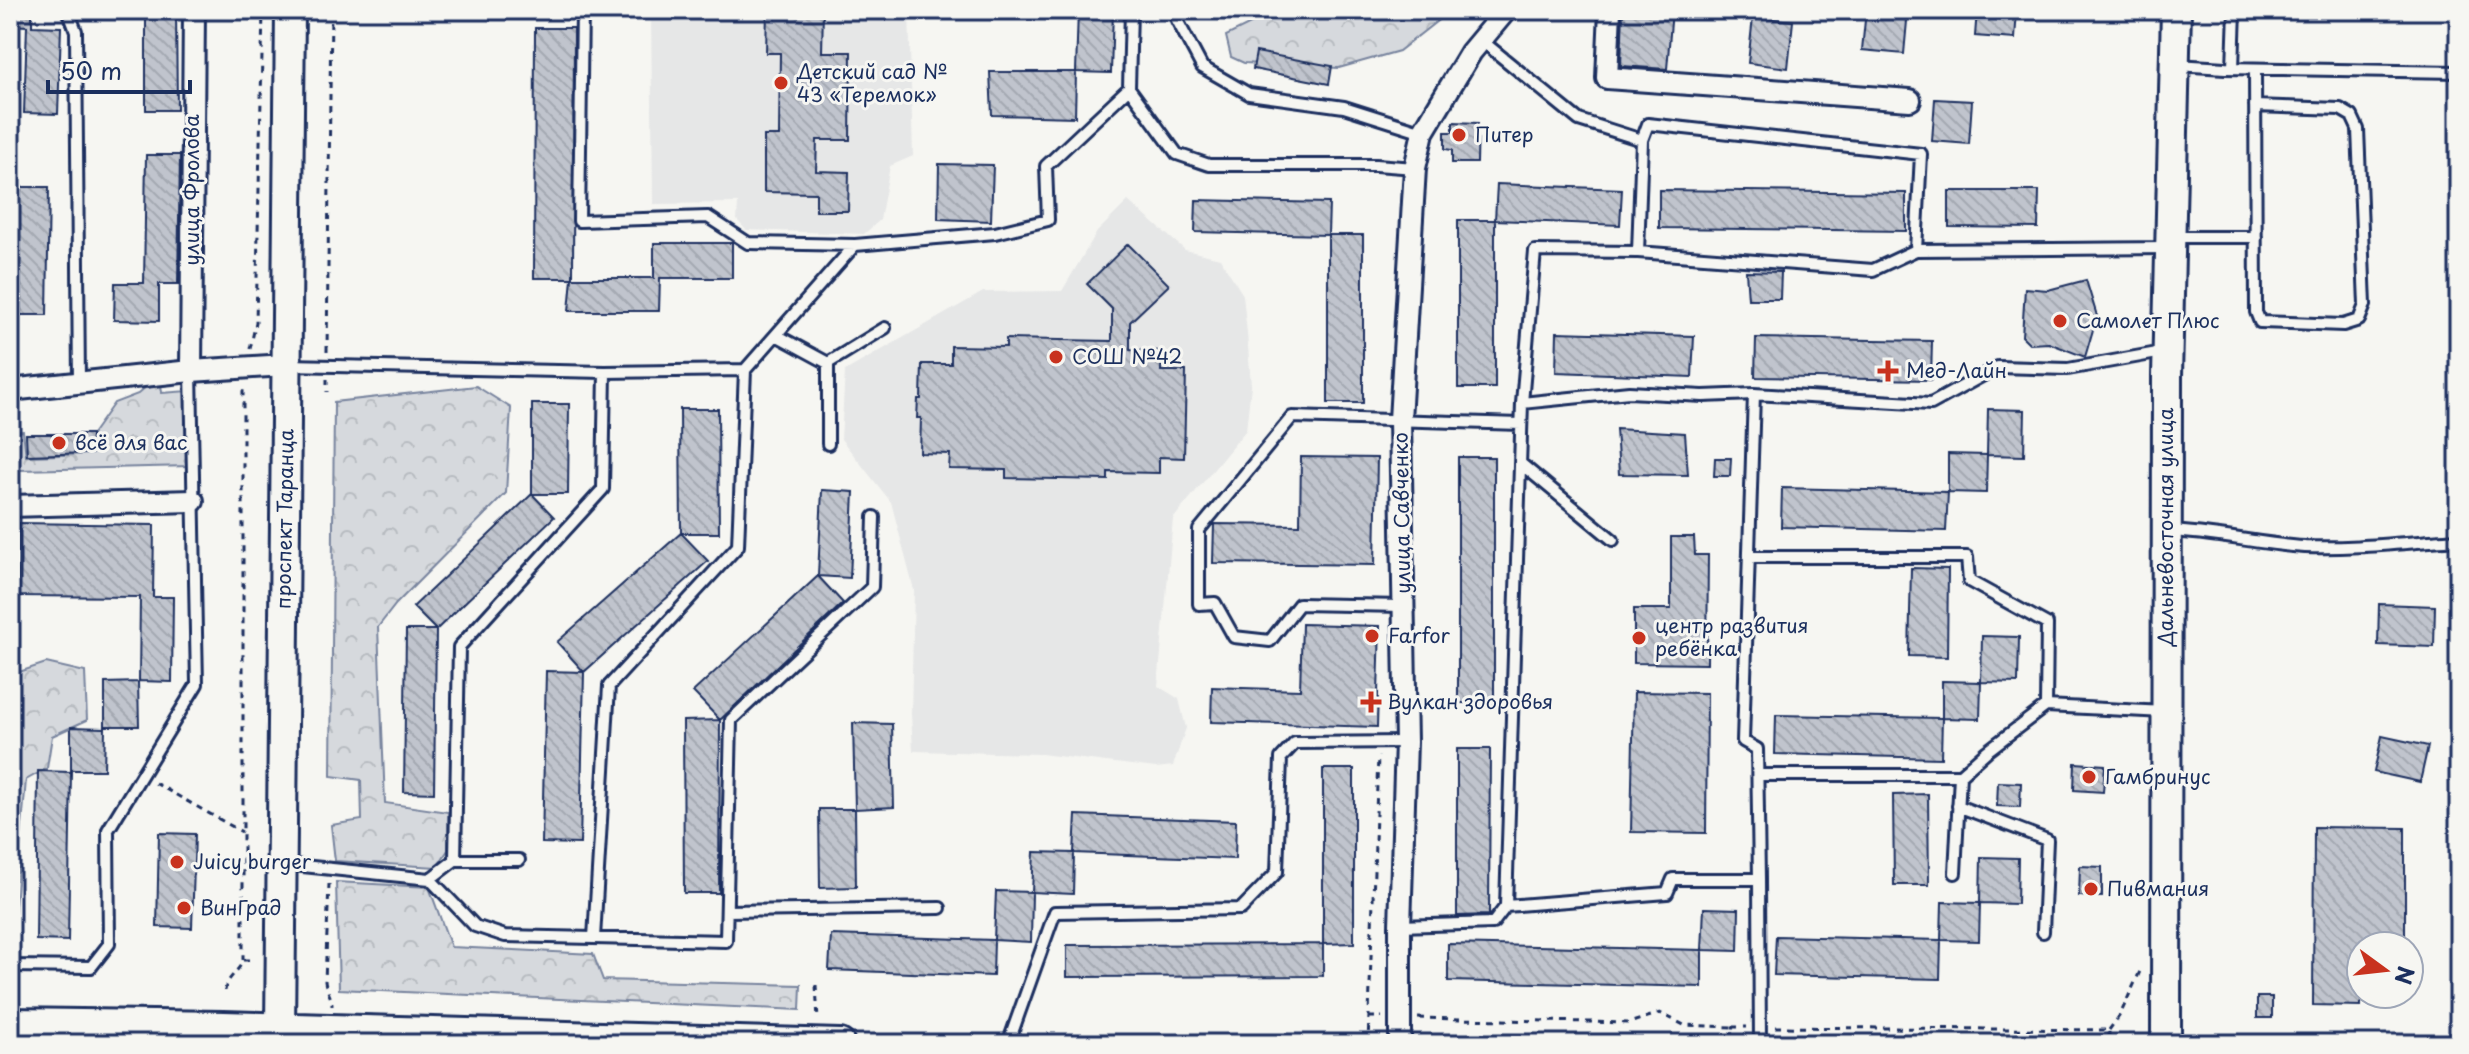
<svg xmlns="http://www.w3.org/2000/svg" width="2469" height="1054" viewBox="0 0 2469 1054" font-family="'Playpen Sans',sans-serif">
<defs>
<pattern id="forest-crowns" width="20" height="18" patternUnits="userSpaceOnUse" patternTransform="scale(2)"><rect width="20" height="18" fill="#d6d9dd"/><path d="M2 6a3 3 0 1 1 6 0M12 15a3 3 0 1 1 6 0" fill="none" stroke="#b7bbc0"/></pattern>
<pattern id="building-back-hatch" width="6" height="6" patternUnits="userSpaceOnUse" patternTransform="scale(2)"><rect width="6" height="6" fill="#c0c4cd"/><path d="M-1 5l2 2M0 0l6 6M5-1l2 2" fill="none" stroke="#a4a9b2"/></pattern>
</defs>
<rect width="100%" height="100%" fill="#f6f6f2"/>
<filter id="ink" filterUnits="userSpaceOnUse"><feTurbulence type="fractalNoise" baseFrequency=".0125" numOctaves="2"/><feDisplacementMap in="SourceGraphic" scale="16" xChannelSelector="R" yChannelSelector="G"/><feConvolveMatrix kernelMatrix="1 2 1 2 8 2 1 2 1" color-interpolation-filters="sRGB"/></filter>
<g filter="url(#ink)">
<path fill="#e6e7e7" d="M651 10H909L913 156 890 166 880 220 864 234 746 230 737 220 738 203 653 204Z
M1128 201 1185 250 1220 258 1243 295 1247 333 1251 385 1246 430 1173 519 1158 686 1179 699 1186 728 1173 766 1156 768 1041 754 913 751 911 714 914 590 891 502 841 439 845 371 983 292 1062 291 1097 232Z"/>
<path fill="url(#forest-crowns)" stroke="#78849e" stroke-width="2" d="M1279 10H1451L1399 51 1339 68 1244 63 1231 57 1226 36Z
M149 384H161L162 393 188 391 190 466 19 470 12 465 10 432 23 431 26 456 92 454V434L114 403 138 394Z
M476 386 511 408 506 493 396 604 378 627 385 803 448 812V850L437 867 335 861 331 825 362 820 361 780 331 776 334 402Z
M46 663 85 672 87 720 52 736 47 768 26 780 14 917 10 922V675Z
M336 882 429 887 451 947 593 954 603 980 801 985 800 1010 339 989Z"/>
<path fill="url(#building-back-hatch)" stroke="#1b2f5e" stroke-width="2" d="M10 10H32V26L61 27 58 114 24 113 27 26 10 25Z
M146 10H176L177 110H146Z
M767 10H823L822 52H851L850 140H817L816 171 849 172 848 211H816V193L764 192V136H779L780 53H766Z
M1078 10H1113L1111 73 1076 72Z
M1623 10H1672L1667 69 1621 66Z
M1866 10H1908L1904 54 1862 50Z
M1977 10H2017L2015 39 1975 36Z
M1753 17 1793 21 1788 68 1748 63Z
M535 28H574L573 278H654V243H732V278H660L659 311H569L572 278H534Z
M1256 52 1332 66 1329 84 1253 69Z
M990 72H1076L1075 117 992 115Z
M1935 99 1972 101 1969 144 1932 141Z
M1453 122 1478 123 1477 163H1452V150L1445 149V132H1453Z
M146 155H180L178 284H159V321L114 320 115 283H144Z
M939 164 993 165 991 221 938 219Z
M1497 184 1622 189 1620 225 1495 220Z
M15 187H49L47 315H13Z
M1659 190 1906 193V231L1659 228Z
M1949 191H2039L2038 228 1949 227Z
M1196 200 1329 203 1328 235 1195 232Z
M1458 220H1495V388H1458Z
M1328 235H1363V403H1328Z
M1128 244 1169 285 1130 322V350L1162 351 1161 371H1186L1184 458 1159 457V473L1108 472V480L1006 478V470L949 469 950 454 920 453 921 418H917L918 399H921L922 364H951V346L1006 347V339L1112 341V309L1087 284Z
M1746 271 1781 272 1780 299H1748Z
M2086 280 2097 316 2085 357 2049 343 2030 344 2022 336 2025 288 2048 290Z
M1557 332 1694 336 1692 377 1556 372Z
M1756 338 1932 341 1931 380 1755 377Z
M532 404H569L568 494H532Z
M680 409H718L719 533H681Z
M1988 409 2025 410 2024 456 1987 455Z
M1616 429 1685 433 1688 475 1619 474Z
M26 434H91L90 453 27 455Z
M1948 454 1987 455 1986 493 1948 492Z
M1301 457 1377 458 1375 565 1213 563 1214 524 1300 525Z
M1458 457H1494V703H1458Z
M1715 458H1731L1730 476H1714Z
M1782 488 1948 492 1946 531 1781 527Z
M822 490 854 492 850 578 818 576Z
M532 494 554 517 436 630 413 607Z
M19 523 154 525 153 597H173L172 682 139 681 140 597 18 596Z
M681 533 708 561 584 672 557 642Z
M1671 537H1694L1695 555H1708L1707 664 1634 663V609H1671Z
M1911 568 1948 569 1947 657 1909 656Z
M818 576 843 603 720 720 693 692Z
M2379 604 2435 606 2434 647 2378 645Z
M1302 624 1380 626 1377 727 1211 722 1212 687 1300 690Z
M406 630H436L434 793 404 792Z
M1982 636 2019 637 2018 683 1981 682Z
M546 671 584 672 580 844 542 843Z
M1942 681 1981 682 1980 719 1942 718Z
M138 682 139 726H105V683Z
M1634 692 1707 693 1706 833 1631 832Z
M1776 715 1942 718 1941 758 1775 754Z
M720 720 719 893H684L683 721Z
M853 723 892 724 894 807 855 809Z
M71 727 105 728 104 770H71Z
M2382 736 2428 746 2420 782 2374 772Z
M1457 749H1490L1489 915 1457 916Z
M2075 763 2105 765 2103 792 2074 790Z
M1323 769H1354V943L1323 944Z
M38 771 71 772 68 941 36 940Z
M1998 782 2021 783 2020 807 1997 806Z
M1928 794 1929 885H1894L1893 795Z
M819 809H855L856 887 820 888Z
M1076 815 1236 821 1235 859 1074 853Z
M2314 827 2405 828V946H2361V1006L2313 1005Z
M159 833 195 834 192 928 157 927Z
M1034 852 1074 853 1073 894 1032 892Z
M1981 857 2018 858 2017 904 1980 903Z
M2080 866 2102 867V897L2079 896Z
M996 891 1032 892 1031 942 994 940Z
M1942 902 1980 903 1979 941 1941 940Z
M1704 908 1739 909 1738 951 1702 950Z
M831 935 994 940 993 976 829 970Z
M1776 936 1941 940 1940 979 1774 975Z
M1323 944V976L1067 977V945Z
M1448 944 1702 950V987L1448 981Z
M2257 997H2272V1018H2257Z"/>
<g fill="none" stroke-linecap="round" stroke-linejoin="round">
<defs>
<path id="service" d="M68 10 76 31 79 383
M582 10 579 221 708 217 748 243 855 245 995 233 1048 220 1046 166 1129 88 1177 154 1209 165H1376L1415 168
M1175 10 1177 20 1202 67 1249 94 1344 107 1423 132
M1481 40 1579 120 1642 140
M2177 65 2225 68 2459 72
M2233 68 2235 10
M1129 88 1131 10
M2255 106 2340 109 2352 116 2358 129 2365 305 2359 320 2343 325 2260 322 2256 312 2255 69
M2174 237H2256
M1638 252 1642 140 1648 124 1921 154 1916 250 2168 248
M778 336 828 363V444
M828 363 885 328
M288 365 605 372 745 370 855 245
M1754 394 1743 741 1757 749 1759 879
M1522 403 1629 392 1703 396 1754 394 1931 404 1998 367 2068 369 2163 352
M1520 463 1613 540
M2170 531C2216 533 2259 544 2305 547 2356 549 2408 542 2459 539
M1749 557H1967L1969 581 2047 624 2046 706 2165 712
M1403 606 1299 604 1270 641 1234 637 1215 603 1199 604V530L1292 417 1521 424
M1758 775H1960L1987 751 2046 706
M1958 806 2047 840 2043 932
M519 860H455L459 647 603 489 605 372
M283 864 430 879 475 926 505 936 726 941 731 720 872 587 874 517
M1955 873 1960 775
M430 879 455 860
M1506 906 1667 893 1673 879H1759L1760 1044
M727 911 940 908
M1400 926 1493 923 1506 906 1522 403 1535 251 1638 252 1873 270 1916 250
M594 938 609 686 738 546 745 370
M10 966 91 967 109 944 108 830 197 684 191 371
M62 1044V1026
M1008 1044 1055 912 1241 909 1277 872 1281 758 1295 743 1406 742"/>
<path id="minor" d="M1610 10 1607 78 1910 100
M191 371 194 10
M10 395 19 389 191 371 286 365
M10 506 193 501
M1400 1044V926L1406 742 1400 420 1415 168 1423 132 1471 52 1506 10"/>
<path id="secondary" d="M10 1023 224 1026 840 1044
M280 1029 290 10
M2166 1044 2167 376 2176 10"/>
</defs>
<use href="#service" stroke="#1b2f5e" stroke-width="16"/>
<use href="#minor" stroke="#1b2f5e" stroke-width="26"/>
<use href="#secondary" stroke="#1b2f5e" stroke-width="34"/>
<path stroke="#1b2f5e" stroke-width="3" stroke-dasharray="6 6" stroke-linecap="butt" d="M250 349 256 322 263 10
M327 352 331 10
M327 379V392
M155 783 242 832
M329 884 325 981C326 991 332 996 332 1006
M243 960H252
M816 985 818 1020
M225 991C226 978 239 972 243 960V388
M1369 1017H1382
M1418 1018 1629 1023 1660 1013 1684 1025 1732 1027 1731 1044
M1732 1027H1747
M1775 1027 2109 1030V1044
M2109 1030 2120 1015 2142 967
M1368 1044 1378 756"/>
<use href="#service" stroke="#f6f6f2" stroke-width="10"/>
<use href="#minor" stroke="#f6f6f2" stroke-width="20"/>
<use href="#secondary" stroke="#f6f6f2" stroke-width="28"/>
</g>
</g>
<g fill="#c8321e" stroke="#f6f6f2" stroke-width="3">
<circle cx="781" cy="83" r="8"/>
<circle cx="1459" cy="135" r="8"/>
<circle cx="2060" cy="321" r="8"/>
<circle cx="1056" cy="357" r="8"/>
<path d="M1884 359h8v8h8v8h-8v8h-8v-8h-8v-8h8z"/>
<circle cx="59" cy="443" r="8"/>
<circle cx="1372" cy="636" r="8"/>
<circle cx="1639" cy="638" r="8"/>
<path d="M1367 690h8v8h8v8h-8v8h-8v-8h-8v-8h8z"/>
<circle cx="2089" cy="777" r="8"/>
<circle cx="177" cy="862" r="8"/>
<circle cx="2091" cy="889" r="8"/>
<circle cx="184" cy="908" r="8"/>
</g>
<g text-anchor="middle" stroke-width="6" stroke-linejoin="round" paint-order="stroke">
<g font-size="20" fill="#1b2f5e" stroke="#f6f6f2" text-anchor="start">
<text x="797" y="79">Детский сад №<tspan x="797" dy="23">43 «Теремок»</tspan></text>
<text x="1475" y="142">Питер</text>
<text x="2076" y="328">Самолет Плюс</text>
<text x="1072" y="364">СОШ №42</text>
<text x="1906" y="378">Мед-Лайн</text>
<text x="75" y="450">всё для вас</text>
<text x="1655" y="633">центр развития<tspan x="1655" dy="23">ребёнка</tspan></text>
<text x="1388" y="643">Farfor</text>
<text x="1387" y="709">Вулкан здоровья</text>
<text x="2105" y="784">Гамбринус</text>
<text x="193" y="869">Juicy burger</text>
<text x="2107" y="896">Пивмания</text>
<text x="200" y="915">ВинГрад</text>
</g>
<g font-size="20" fill="#1b2f5e" stroke="#f6f6f2">
<text transform="translate(192 190) rotate(-90)" y="7">улица Фролова</text>
<text transform="translate(1402 513) rotate(-91)" y="7">улица Савченко</text>
<text transform="translate(285 519) rotate(-89)" y="7">проспект Таранца</text>
<text transform="translate(2166 527) rotate(-90)" y="7">Дальневосточная улица</text>
</g>
</g>
<rect width="2469" height="1054" fill="none" stroke="#f6f6f2" stroke-width="40"/>
<rect x="20" y="20" width="2429" height="1014" fill="none" stroke="#1b2f5e" stroke-width="3" filter="url(#ink)"/>
<g transform="translate(2385 970) rotate(105)"><circle r="38" fill="#f6f6f2" stroke="#9ea6b7" stroke-width="2"/>
<path d="M0-6L14 30L0 20L-14 30Z" fill="#c8321e"/>
<text y="-12" font-size="22" font-weight="bold" text-anchor="middle" fill="#1b2f5e">N</text>
</g>
<path d="M48 80v12h142v-12" fill="none" stroke="#1b2f5e" stroke-width="4"/>
<text x="60" y="80" font-size="24" fill="#1b2f5e" stroke="#f6f6f2" stroke-width="6" paint-order="stroke">50 m</text>
</svg>
